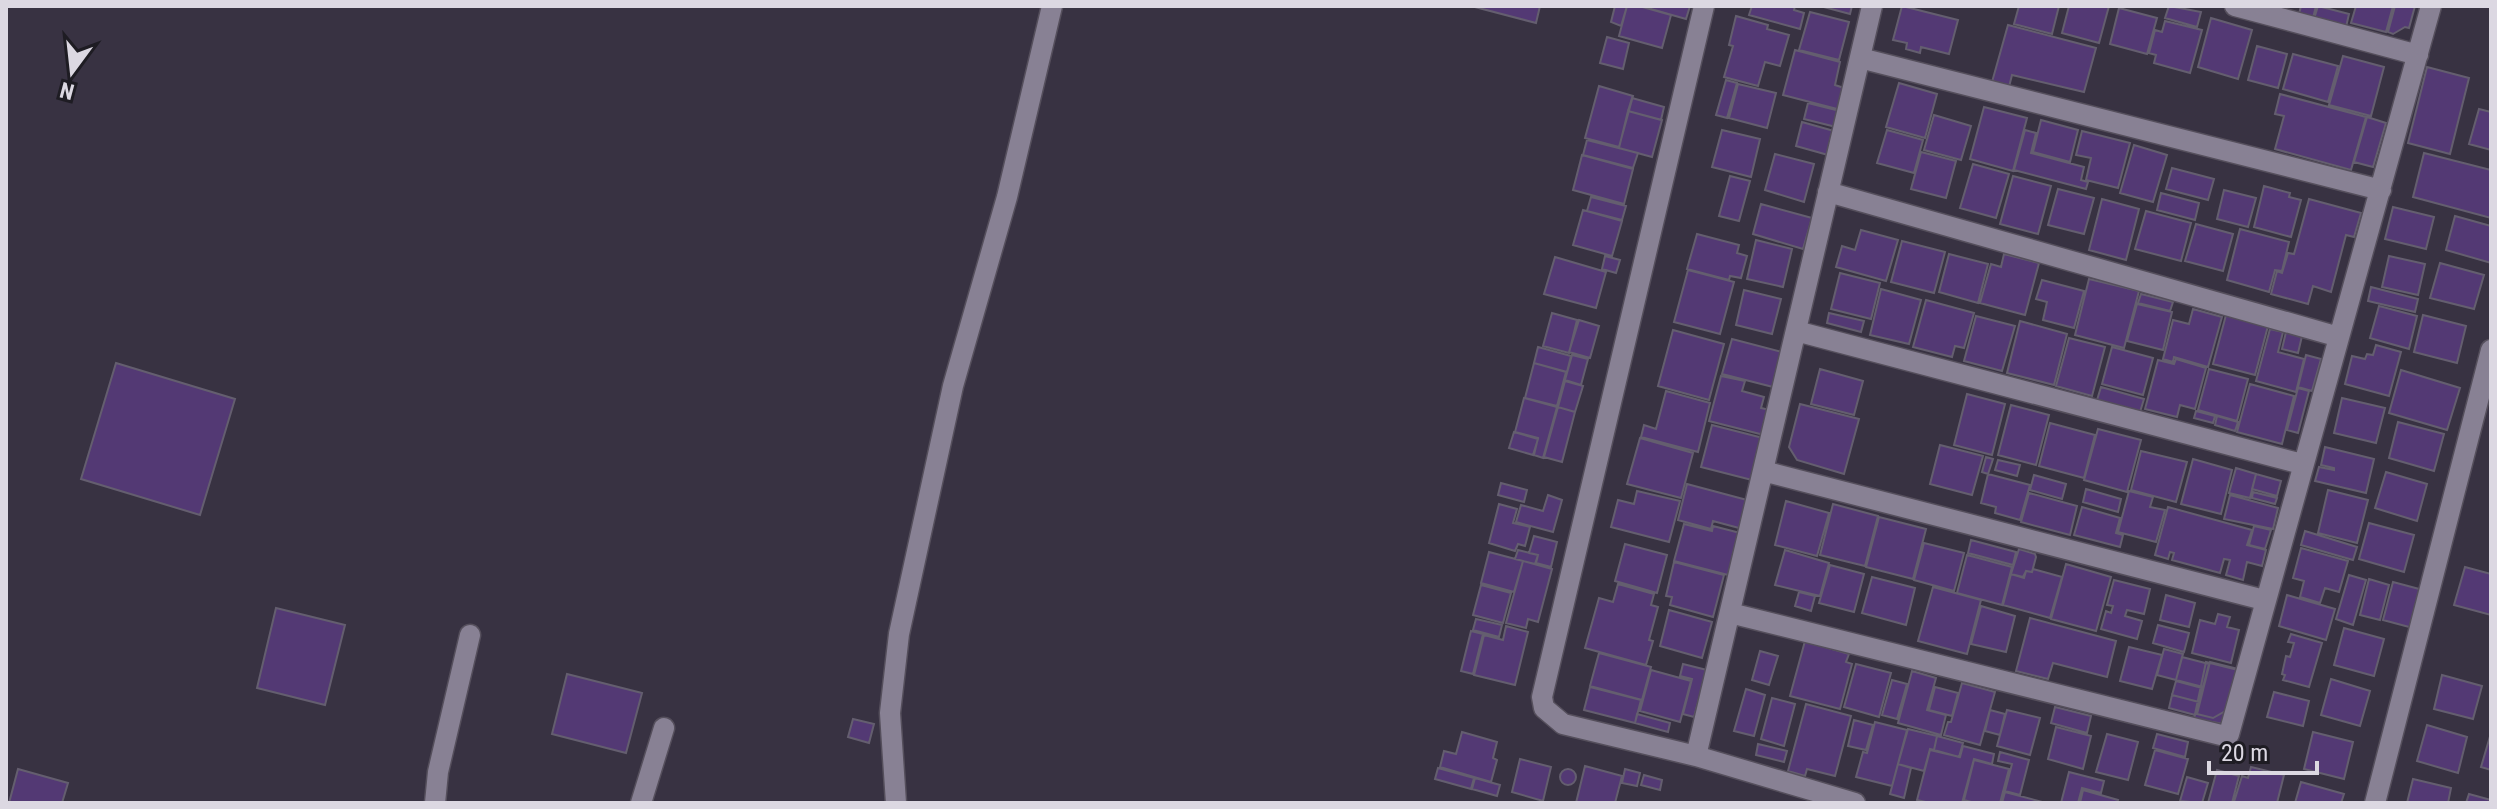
<svg xmlns="http://www.w3.org/2000/svg" width="2497" height="809" viewBox="0 0 2497 809" font-family="'Roboto Condensed',sans-serif">
<rect width="100%" height="100%" fill="#383242"/>
<path fill="#533974" stroke="#645e6f" stroke-width="2" d="M1471 6H1540L1536 23Z
M1615 6H1627L1621 26 1611 22Z
M1627 6H1639L1671 15 1662 48 1619 36Z
M1652 6H1690L1686 19 1651 9Z
M1752 6H1795L1794 10 1804 13 1800 29 1749 15Z
M1820 6H1852L1850 14Z
M1902 6 1958 20 1949 54 1921 47 1920 53 1906 49 1907 43 1893 40Z
M2019 6H2059L2052 34 2014 24Z
M2069 6H2109L2099 43 2062 33Z
M2169 6 2201 12 2197 27 2165 18Z
M2301 6H2316L2312 22 2298 18Z
M2318 6 2349 14 2346 27 2314 19Z
M2356 6H2393L2386 32 2351 23Z
M2395 6H2415L2409 28 2405 27 2393 34 2388 32Z
M2119 8 2157 18 2147 54 2110 44Z
M1810 12 1849 22 1839 60 1799 50Z
M1736 16 1768 25 1767 29 1789 35 1780 66 1765 62 1758 86 1724 77 1733 46 1729 45Z
M2211 18 2252 30 2238 79 2198 67Z
M2165 21 2202 30 2190 73 2154 63 2156 55 2149 53 2155 30 2162 32Z
M2008 25 2096 48 2084 92 2012 75 2009 87 1992 82Z
M1607 37 1629 43 1623 69 1600 63Z
M2257 46 2287 54 2278 88 2248 80Z
M1795 50 1840 62 1835 85 1847 89 1841 110 1783 95Z
M2293 54 2338 66 2328 102 2283 89Z
M2343 56 2384 67 2371 116 2329 105Z
M2427 67 2469 78 2450 154 2408 143Z
M1726 80 1737 83 1727 118 1716 115Z
M1899 83 1937 94 1925 138 1886 127Z
M1738 84 1776 93 1767 128 1729 118Z
M1599 86 1633 96 1619 147 1585 138Z
M2280 94 2366 117 2351 170 2275 149 2284 116 2275 114Z
M1632 98 1664 107 1661 120 1628 111Z
M1808 103 1840 111 1836 127 1804 119Z
M1984 107 2027 118 2013 171 1970 159Z
M2479 109 2491 112V150L2469 144Z
M1628 111 1662 120 1652 157 1619 148Z
M1934 115 1971 126 1961 160 1924 150Z
M2367 117 2386 123 2373 167 2354 162Z
M2041 120 2078 130 2070 162 2033 152Z
M1802 122 1834 131 1828 155 1796 146Z
M1722 130 1760 139 1751 177 1712 167Z
M1887 130 1923 140 1914 173 1877 163Z
M2025 130 2036 133 2031 153 2084 167 2081 180 2088 182 2086 189 2014 170Z
M2082 131 2130 143 2118 188 2086 180 2091 158 2076 155Z
M1587 140 1638 153 1633 168 1583 155Z
M2134 145 2167 155 2153 202 2120 193Z
M1921 152 1956 161 1946 198 1911 189Z
M2424 153 2491 170V218L2413 197Z
M1775 154 1814 164 1804 202 1765 190Z
M1582 155 1633 169 1624 204 1573 190Z
M1973 164 2009 174 1996 218 1960 208Z
M2172 168 2214 179 2208 200 2166 189Z
M1730 176 1750 181 1739 221 1719 216Z
M2013 176 2051 186 2038 234 2000 224Z
M2264 186 2290 193 2289 197 2301 200 2291 237 2254 227Z
M2058 189 2094 198 2084 234 2048 225Z
M2224 190 2256 198 2248 227 2217 219Z
M2161 193 2199 203 2195 220 2157 210Z
M1591 197 1626 206 1622 220 1587 211Z
M2102 199 2139 209 2126 260 2089 250Z
M2309 199 2361 213 2354 237 2346 235 2331 292 2313 286 2308 304 2271 294 2277 271 2282 273 2288 253 2294 254Z
M1761 204 1812 218 1803 249 1753 234Z
M2393 207 2434 217 2426 249 2385 239Z
M1583 210 1622 221 1612 256 1573 245Z
M2146 211 2191 223 2181 261 2135 249Z
M2455 216 2491 226V263L2446 250Z
M2196 224 2233 234 2223 271 2185 261Z
M2240 229 2289 242 2282 271 2275 270 2269 292 2227 280Z
M1861 230 1898 240 1886 281 1836 267 1842 246 1855 250Z
M1697 234 1739 245 1737 253 1747 256 1741 278 1730 276 1729 280 1687 269Z
M1756 240 1792 249 1783 287 1747 279Z
M1902 241 1945 252 1934 293 1891 282Z
M1949 254 1988 264 1978 303 1939 292Z
M2004 254 2039 263 2025 315 1980 303 1991 264 2001 267Z
M1605 256 1620 260 1616 273 1602 269Z
M2389 256 2425 264 2418 295 2382 287Z
M1555 257 1606 272 1596 308 1544 294Z
M2440 263 2484 275 2474 309 2430 298Z
M1688 270 1734 282 1720 334 1674 322Z
M1840 273 1880 283 1871 319 1831 309Z
M2089 279 2139 291 2124 348 2075 335Z
M2042 280 2084 291 2074 328 2043 320 2047 302 2036 299Z
M2371 287 2418 299 2415 312 2368 301Z
M1881 289 1921 300 1909 344 1870 335Z
M1744 290 1781 299 1772 334 1736 325Z
M2141 294 2173 302 2170 311 2138 303Z
M1926 300 1974 313 1964 348 1955 346 1952 357 1913 347Z
M2137 304 2172 312 2163 350 2127 341Z
M2379 306 2417 316 2409 349 2370 338Z
M2193 309 2222 317 2208 367 2174 357 2173 362 2163 359 2173 320 2189 324Z
M1552 313 1577 320 1569 353 1543 346Z
M1829 313 1864 321 1861 332 1827 323Z
M2226 315 2268 326 2255 375 2213 364Z
M2423 315 2466 326 2457 363 2414 352Z
M1976 316 2015 326 2002 371 1964 361Z
M1579 320 1599 326 1590 358 1569 352Z
M2020 321 2067 334 2054 385 2007 373Z
M2270 329 2283 332 2278 352 2304 359 2296 392 2256 381Z
M1673 330 1724 344 1709 400 1658 386Z
M2286 332 2302 336 2298 353 2282 349Z
M2069 338 2105 347 2092 396 2056 386Z
M1732 339 1782 352 1773 387 1722 374Z
M2376 345 2401 352 2389 396 2345 384 2352 356 2365 359 2367 354 2373 355Z
M1538 347 1571 356 1567 372 1534 363Z
M2112 347 2153 358 2143 395 2102 384Z
M1572 355 1588 359 1581 385 1565 380Z
M2306 355 2321 359 2312 391 2298 387Z
M2176 359 2206 368 2195 409 2180 405 2177 417 2145 409 2158 360 2174 364Z
M116 363 235 399 200 515 81 479Z
M1534 363 1566 372 1557 406 1525 398Z
M1820 369 1863 381 1854 415 1811 404Z
M2209 369 2248 379 2237 421 2198 410Z
M2401 370 2460 388 2447 430 2389 413Z
M1721 376 1745 381 1742 391 1764 397 1761 408 1770 410 1764 435 1709 421Z
M1565 381 1583 386 1575 412 1558 407Z
M2250 384 2294 396 2282 444 2237 432Z
M2101 387 2144 399 2140 412 2097 400Z
M2298 388 2309 391 2298 433 2287 430Z
M1666 391 1710 403 1698 452 1641 437 1644 425 1656 429Z
M1967 394 2005 404 1992 455 1954 445Z
M1524 398 1557 407 1543 458 1534 455 1538 438 1515 432Z
M2342 398 2385 408 2376 443 2334 433Z
M1800 404 1859 419 1844 474 1797 460 1789 447Z
M2011 405 2049 415 2036 465 1998 455Z
M1558 407 1575 412 1562 462 1544 457Z
M2196 411 2215 416 2213 423 2194 418Z
M2217 416 2238 422 2235 431 2215 425Z
M2398 422 2444 434 2434 471 2389 458Z
M2050 423 2095 435 2084 478 2039 466Z
M1712 425 1763 438 1752 480 1701 467Z
M2098 429 2141 440 2127 492 2084 480Z
M1514 432 1538 439 1533 455 1509 448Z
M1640 438 1693 453 1681 498 1627 484Z
M1940 445 1983 456 1972 495 1930 484Z
M2325 447 2374 459 2366 493 2315 481 2319 467 2334 470V468L2321 465Z
M2141 451 2187 462 2176 502 2131 490Z
M1986 457 1993 459 1988 474 1982 472Z
M2193 459 2232 470 2221 514 2181 504Z
M1998 460 2020 465 2017 476 1995 470Z
M2236 468 2256 474 2250 498 2229 493Z
M2386 472 2427 484 2417 521 2375 508Z
M1988 474 2030 485 2020 520 1995 513 1996 507 1981 503Z
M2256 474 2281 481 2277 496 2252 489Z
M2034 475 2066 484 2062 499 2030 490Z
M1501 483 1527 490 1524 502 1498 495Z
M1687 484 1747 500 1739 528 1713 521 1711 529 1678 520Z
M2086 489 2121 499 2118 512 2083 502Z
M2328 490 2368 500 2357 543 2318 533Z
M1637 491 1680 501 1669 542 1611 527 1618 500 1634 504Z
M2129 491 2153 497 2150 507 2165 510 2156 542 2118 532Z
M2253 492 2277 498 2275 504 2252 498Z
M2029 493 2077 506 2070 535 2021 522Z
M1548 495 1562 500 1553 532 1516 522 1521 505 1543 511Z
M2230 495 2278 508 2273 529 2224 519Z
M1786 501 1829 513 1817 556 1775 545Z
M1499 504 1517 509 1513 523 1530 527 1525 546 1518 544 1515 551 1489 543Z
M1833 504 1878 516 1865 566 1820 555Z
M2082 507 2120 518 2116 533 2123 535 2120 547 2074 535Z
M2168 507 2252 530 2247 545 2266 550 2262 566 2247 562 2243 580 2226 575 2230 560 2224 559 2220 573 2172 560 2174 553 2170 552 2168 559 2155 555Z
M1879 517 1926 529 1913 579 1866 567Z
M2369 523 2414 535 2404 572 2359 559Z
M1684 524 1712 531 1713 526 1744 534 1732 576 1674 561Z
M2254 526 2271 530 2265 549 2249 545Z
M2305 531 2357 547 2353 560 2301 545Z
M1534 536 1557 542 1551 567 1536 563 1538 555 1529 553Z
M1971 540 2016 552 2013 565 1968 553Z
M1924 543 1964 553 1954 591 1914 580Z
M1625 544 1667 555 1657 593 1615 581Z
M2301 548 2348 561 2339 592 2325 588 2320 603 2300 597 2304 581 2293 578Z
M2019 549 2035 554 2036 557 2032 572 2026 571 2023 577 2011 574Z
M1518 550 1538 555 1535 564 1515 559Z
M1785 550 1829 563 1820 596 1775 585Z
M1489 552 1523 561 1514 592 1481 583Z
M1967 555 2012 567 2002 605 1957 593Z
M1523 561 1552 569 1538 622 1528 619 1526 628 1506 623Z
M1674 562 1724 575 1713 617 1670 605 1672 597 1666 596Z
M2066 564 2111 577 2096 631 2051 619Z
M1830 565 1864 574 1854 612 1819 603Z
M2465 567 2491 574V615L2454 605Z
M2033 569 2062 577 2050 618 2003 605 2011 574 2024 578 2026 571 2032 572Z
M2349 575 2366 580 2353 625 2336 619Z
M1872 577 1915 588 1906 625 1862 613Z
M2369 579 2389 585 2380 620 2360 615Z
M2114 580 2150 589 2144 614 2127 610 2125 616 2142 621 2137 639 2101 629 2106 611 2111 613 2113 606 2107 605Z
M2393 582 2423 590 2413 628 2383 620Z
M1618 584 1654 594 1651 605 1658 607 1649 640 1653 641 1646 665 1585 648 1599 598 1613 602Z
M1481 585 1511 593 1503 623 1473 615Z
M1933 587 1981 600 1967 654 1918 641Z
M1799 592 1815 596 1811 611 1795 606Z
M2166 595 2195 603 2189 627 2160 620Z
M2287 595 2335 609 2326 640 2279 626Z
M1981 606 2015 616 2006 652 1971 644Z
M276 608 345 625 325 705 257 688Z
M1669 610 1712 622 1702 658 1660 646Z
M2218 614 2230 617 2227 627 2239 630 2231 663 2192 653 2200 620 2215 624Z
M2030 618 2116 641 2107 677 2053 663 2048 679 2016 671Z
M1476 619 1502 625 1499 637 1473 630Z
M2158 625 2189 633 2184 652 2153 643Z
M1506 626 1528 632 1515 685 1474 675 1484 635 1503 640Z
M2344 628 2384 639 2374 676 2334 665Z
M1471 631 1483 634 1473 674 1461 671Z
M2291 634 2322 643 2309 687 2283 680 2285 675 2282 674 2286 656 2290 657 2294 643 2288 642Z
M1805 641 1849 654 1846 662 1852 664 1840 709 1790 696Z
M2129 647 2162 655 2152 689 2120 681Z
M2164 649 2183 654 2176 680 2157 675Z
M1760 651 1778 656 1769 685 1752 680Z
M1599 653 1651 667 1642 700 1590 686Z
M2182 657 2209 664 2203 687 2176 680Z
M2206 662 2238 670 2224 724 2194 719Z
M2210 662 2238 669 2227 710 2213 718 2197 714Z
M1683 664 1707 670 1694 717 1683 714 1692 679 1680 676Z
M1856 664 1891 673 1879 717 1844 707Z
M1651 670 1691 681 1680 722 1640 711Z
M1912 671 1936 678 1927 710 1946 715 1941 735 1898 723Z
M567 674 642 693 626 753 552 734Z
M2442 675 2482 686 2473 719 2434 709Z
M2331 679 2370 691 2360 726 2321 715Z
M1892 680 1907 684 1897 719 1882 715Z
M2176 681 2202 688 2199 702 2172 695Z
M1962 683 1995 692 1980 745 1944 735 1948 722H1951Z
M1590 687 1641 700 1635 723 1584 710Z
M1935 687 1958 693 1952 716 1929 710Z
M1746 689 1765 695 1754 736 1734 731Z
M2274 692 2309 701 2303 726 2267 717Z
M2172 695 2199 702 2195 715 2169 708Z
M1772 698 1795 704 1784 746 1761 739Z
M1806 704 1851 716 1835 776 1807 769 1805 776 1788 771Z
M2055 707 2091 716 2087 733 2051 723Z
M1990 710 2005 714 2000 735 1985 731Z
M2007 710 2040 718 2030 755 1997 746Z
M1637 714 1670 723 1668 732 1635 723Z
M853 719 874 724 869 743 848 737Z
M1854 720 1873 725 1866 750 1848 746Z
M1875 722 1907 730 1892 786 1856 777 1863 752 1867 753Z
M2427 725 2467 737 2458 773 2417 761Z
M2056 727 2091 736 2083 769 2048 759Z
M1908 729 1937 736 1934 750 1930 749 1924 771 1898 764Z
M1462 732 1497 742 1493 758 1497 760 1491 782 1440 767 1444 751 1456 754Z
M2313 732 2353 742 2344 779 2304 769Z
M2491 733V770L2481 767Z
M2107 734 2138 742 2128 780 2096 772Z
M2157 734 2188 742 2185 757 2153 748Z
M1937 736 1963 743 1959 757 1934 750Z
M1758 744 1787 751 1784 762 1756 755Z
M1963 746 1994 754 1992 764 1974 759 1962 803H1930L1917 800 1930 750 1960 757Z
M2155 750 2188 759 2178 794 2145 785Z
M2000 752 2029 760 2020 795 2005 791 2012 764 1998 761Z
M1520 759 1551 767 1543 801 1512 792Z
M1974 760 2009 769 2000 803H1975L1964 800Z
M1898 764 1911 768 1904 798 1890 794Z
M1585 766 1622 776 1615 803H1576Z
M2251 767 2284 775 2277 803 2234 802 2242 776 2248 778Z
M1438 768 1474 778 1471 789 1435 779Z
M18 769 68 783 62 803H9Z
M1625 769 1640 773 1637 786 1622 783Z
M1560 777a8 8 0 1 1 16 0a8 8 0 1 1-16 0Z
M2217 770 2239 776 2232 803H2208Z
M2069 772 2104 781 2101 793 2082 788 2078 803H2061Z
M1644 775 1662 780 1660 790 1641 785Z
M2187 777 2208 783 2202 803 2180 801Z
M1475 778 1500 785 1497 796 1472 789Z
M2413 779 2451 788 2448 803H2407Z
M2301 782 2344 794 2341 803H2295Z
M2083 790 2118 800 2117 803H2080Z
M2005 792 2046 803H2002Z
M2469 794 2491 800V803H2466Z"/>
<g fill="none" stroke-linecap="round" stroke-linejoin="round">
<defs>
<path id="minor" d="M1704 6 1542 697 1544 708 1563 724 1696 756 1855 803
M2235 6 2418 55
M1860 58 2381 190
M1828 192 2339 337
M1796 331 2302 464
M1763 471 2264 600
M1730 613 2225 736 2229 734 2431 6
M1696 756 1872 6
M435 803 438 772 470 635
M641 803 664 728
M896 803 890 713 899 634 953 386 1007 197 1052 6
M2375 803 2491 350"/>
</defs>
<use href="#minor" stroke="#554f5c" stroke-width="23"/>
<use href="#minor" stroke="#888194" stroke-width="20"/>
</g>
<rect width="2497" height="809" fill="none" stroke="#dcd8e2" stroke-width="16"/>
<g transform="translate(72 72) rotate(195)" stroke="#1e1c23" stroke-width="6" paint-order="stroke">
<path d="M0-6L14 30L0 20L-14 30Z" fill="#dcd8e2"/>
<text y="-12" font-size="22" font-weight="bold" text-anchor="middle" fill="#dcd8e2">N</text>
</g>
<path d="M2209 761v12h108v-12" fill="none" stroke="#dcd8e2" stroke-width="4"/>
<text x="2221" y="761" font-size="24" fill="#dcd8e2" stroke="#1e1c23" stroke-width="6" paint-order="stroke">20 m</text>
</svg>
